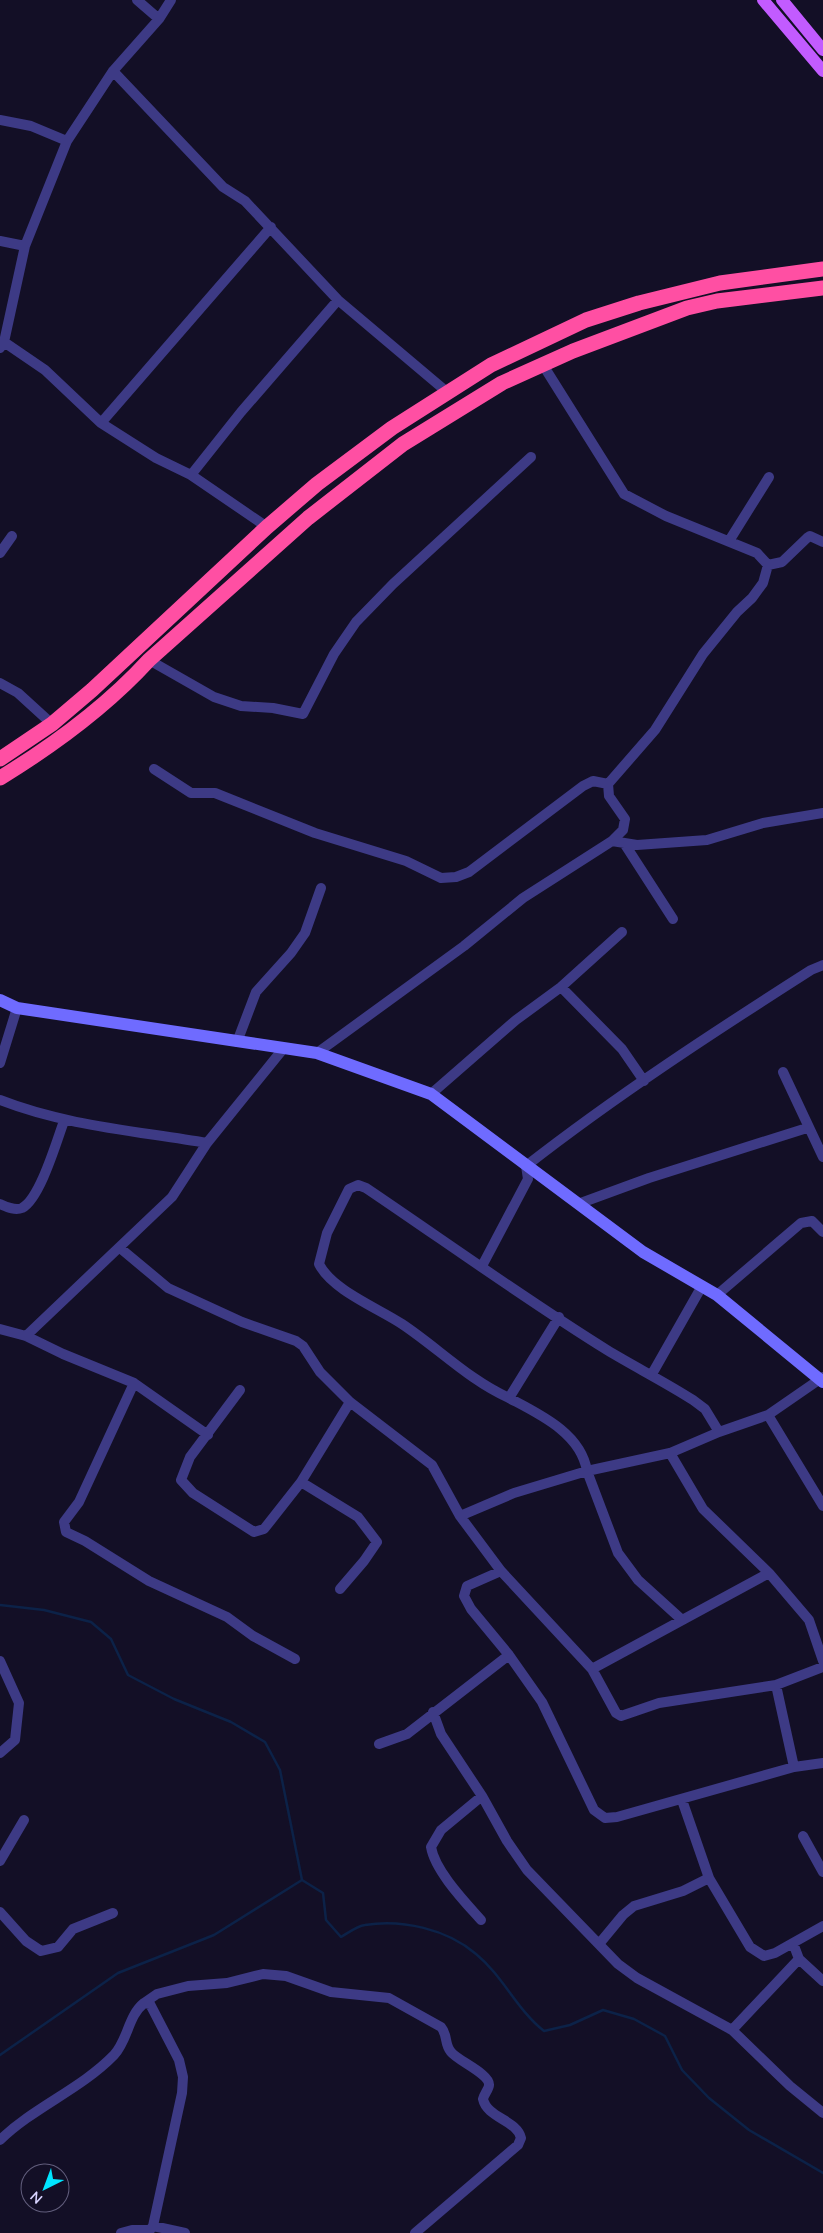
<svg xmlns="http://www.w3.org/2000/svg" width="823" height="2233" viewBox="0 0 823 2233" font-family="Mulish,sans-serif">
<rect width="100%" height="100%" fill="#130f26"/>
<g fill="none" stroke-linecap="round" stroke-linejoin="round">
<path stroke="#0c2248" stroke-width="2.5" d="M0 1605 44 1610 91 1622 111 1639 128 1675 174 1699 231 1722 265 1742 280 1770 302 1880 323 1893 326 1920 341 1937C348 1933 357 1926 365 1925 402 1919 447 1929 476 1954 503 1976 517 2010 544 2031L570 2025 603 2010 634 2019 665 2036 682 2070 709 2098 749 2130 823 2173
M0 2055 118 1973 214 1935 302 1880"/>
<path stroke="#3d3a85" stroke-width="10" d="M137 0 159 19
M113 71 223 187 245 201 338 300 447 392
M0 120 31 126 67 141
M0 241 25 246
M4 342 45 370 101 423 271 227
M0 348 4 342 25 246 67 141 113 71 159 19 171 0
M101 423 156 458 191 475 267 527
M191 475 241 412 338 300
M729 541 769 477
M0 553 12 536
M768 565 782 562 807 538 810 536 823 542
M149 660 214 697 241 706 273 708 303 714 334 654 356 622 393 584 531 457
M0 683 18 693 52 724
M154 769 191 793H215L315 833 406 861 441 878 456 877 469 872 583 786 593 781 608 784
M612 841 637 845 707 840 763 823 823 813
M624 843 673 919
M561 987 622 1049 644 1081
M237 1042 256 992 291 953 305 933 321 888
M317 1053 464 946 523 898 612 841 623 830 625 819 609 796 608 784 655 730 703 654 737 612 752 598 763 583 768 565 757 553 666 516 624 494 543 365
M0 1063 17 1008
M783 1072 823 1157
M431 1094 516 1020 561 987 622 932
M0 1100C66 1126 138 1131 207 1143
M0 1204C7 1207 15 1211 22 1208 40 1199 57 1140 64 1121
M578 1204 649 1178 807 1128
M120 1248 168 1288 242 1322 296 1341 303 1346 320 1372 350 1402 432 1465 460 1516 501 1571 592 1669 616 1713 621 1716 659 1703 776 1685 823 1667
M482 1266 528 1179 526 1166C617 1095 714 1032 811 970L823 965
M717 1295 801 1223 812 1221 823 1232
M559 1317 509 1398C469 1380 438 1348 402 1324 378 1308 332 1290 319 1264L327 1233 349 1189 358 1185 366 1188C446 1242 525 1299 607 1350 635 1367 665 1382 693 1400L705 1409 719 1432
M0 1329 26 1336 63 1354 134 1383 208 1435
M26 1336 172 1197 207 1143 283 1049
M652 1374 702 1286
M134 1383 79 1502 64 1522 66 1532 85 1541 149 1581 227 1617 253 1636 295 1659
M240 1390 190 1457 181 1480 193 1493 254 1532 264 1529 301 1482 350 1402
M509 1398C539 1414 581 1433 587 1471L618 1553 638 1580 681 1619
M768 1415 823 1506
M670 1453 703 1509 769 1573 809 1620 823 1661
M301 1482 358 1517 377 1542 364 1561 340 1589
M460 1516 514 1493 587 1471 670 1453 719 1432 768 1415 823 1377
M501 1571 467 1586 464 1596 471 1609 509 1655 542 1702 594 1810 605 1818 617 1817 794 1767 823 1763
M0 1661 19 1703 15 1740 0 1753
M592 1669 769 1573
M776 1685 794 1767
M433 1712 441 1734 482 1796 507 1841 527 1870 618 1964 637 1978 732 2030
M379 1744 407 1734 509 1655
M682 1800 709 1878 750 1947 764 1956 775 1953 823 1926
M803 1836 823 1872
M0 1861 24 1820
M0 1912 26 1941 41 1951 58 1947 73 1929 113 1913
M481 1920C465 1902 435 1871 431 1847L441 1830 482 1796
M793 1943 799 1959 823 1981
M599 1944 623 1915 634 1906 683 1891 709 1878
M799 1959 732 2030 790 2086 823 2113
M144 2003 157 1994 188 1986 227 1983 263 1974 286 1976 331 1992 389 1998 441 2027C448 2035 444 2044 451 2052 458 2061 490 2074 489 2085 489 2089 484 2094 483 2099 487 2118 517 2120 521 2138L518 2145 415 2233
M0 2140C34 2107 81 2089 114 2055 128 2040 128 2016 144 2003L150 2004 179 2060 183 2077 182 2093 153 2226
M121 2233 132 2230H150L153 2226 185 2233"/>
<path stroke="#6f6bff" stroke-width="12" d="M0 1000 17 1008 317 1053 431 1094 643 1252 717 1295 823 1382"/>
<path stroke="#c25bff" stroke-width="12" d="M763 0 823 71
M782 0 823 50"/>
<path stroke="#ff4fa3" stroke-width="15" d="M0 759 52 724 92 690 267 527 317 484 392 428 491 365 586 320 639 303 720 283 823 269
M0 778C54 745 106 707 149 660L308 518 403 444 502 383 573 351 687 308 717 301 823 288"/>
</g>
<g transform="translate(45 2188) rotate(222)"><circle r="24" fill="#130f26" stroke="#625e7d"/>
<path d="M0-4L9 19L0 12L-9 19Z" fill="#00e5ff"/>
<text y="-8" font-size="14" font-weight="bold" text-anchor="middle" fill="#d9d4ff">N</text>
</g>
</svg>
